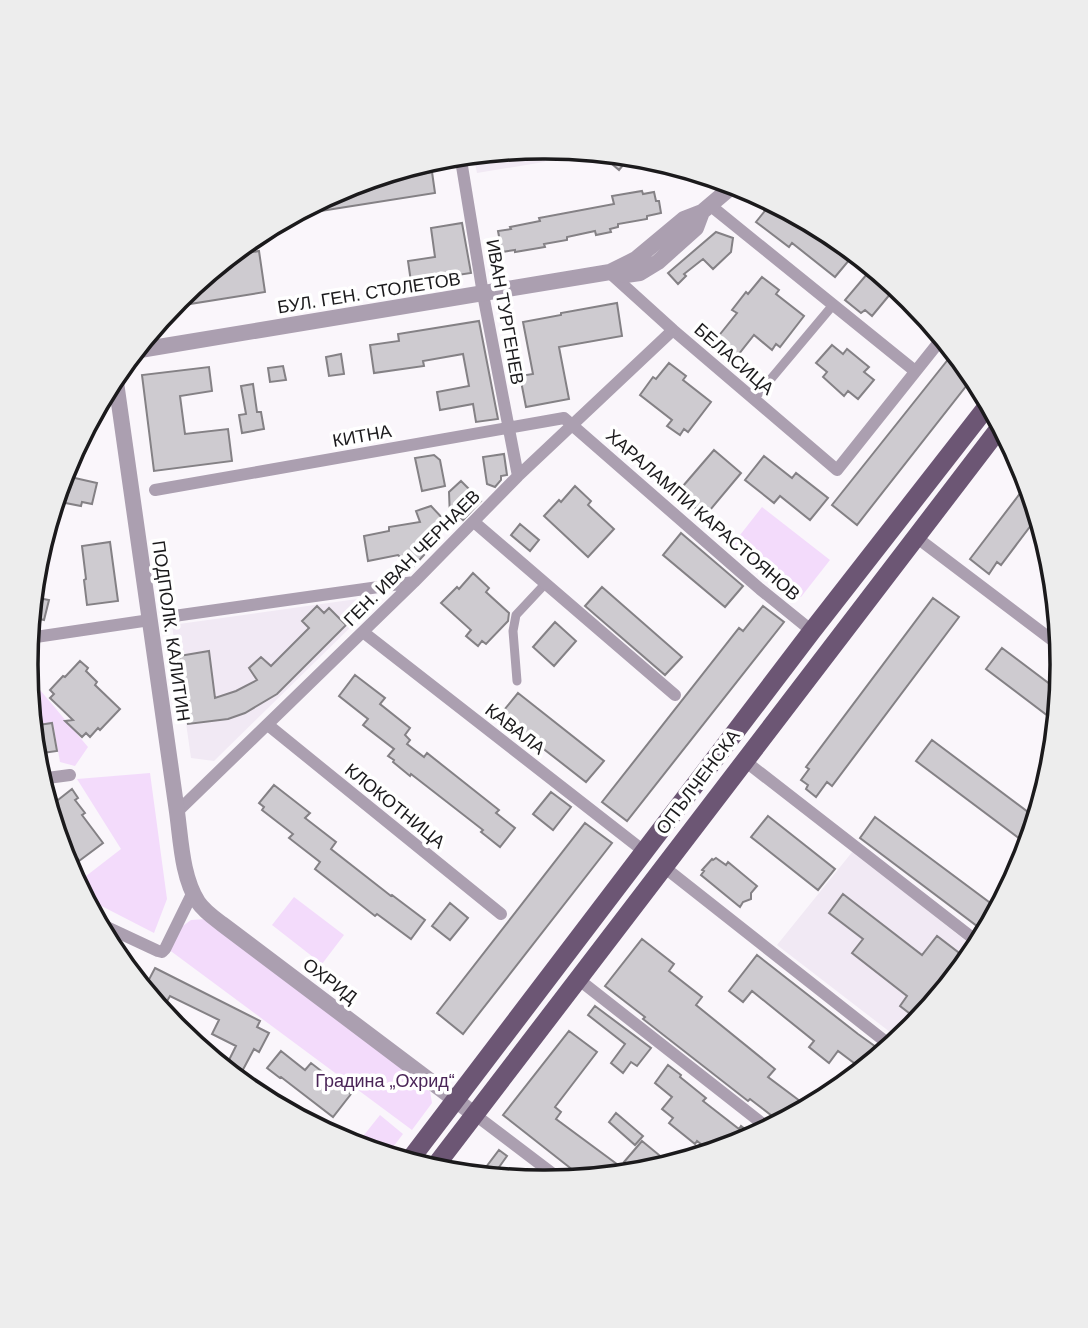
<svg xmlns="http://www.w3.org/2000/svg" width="1088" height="1328" viewBox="0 0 1088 1328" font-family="Arial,sans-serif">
<rect width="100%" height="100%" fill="#faf6fb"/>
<path fill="#f1e9f4" d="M544 146 568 149 544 162 477 173 473 153Z
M357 599 365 613 214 761 191 758 172 625Z
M853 851 976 949 910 1030 899 1039 777 945Z"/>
<path fill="#f3dbfb" d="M762 507 830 560 801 597 733 544Z
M39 657 35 684 88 747 75 766 60 762 53 723 32 725 26 664 27 658Z
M150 773 167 899 154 933 84 897 77 883 121 849 77 779Z
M294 897 344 935 322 964 272 925Z
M205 919 429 1085 432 1103 412 1130 168 949 180 928 191 920Z
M380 1115 403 1134 387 1155 356 1145Z"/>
<path fill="#cecbd0" stroke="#848185" stroke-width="2" d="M598 152 623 154 628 159 619 170Z
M432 172 435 193 295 215V213L349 185Z
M642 191 643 194 654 192 656 201H659L661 213 647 216V219L618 224V227L610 229 611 232 596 235 595 231 567 237V240L544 244 545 247 515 252V250L502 252 498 231 511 229 510 227 540 221 539 218 614 204 612 196Z
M772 202 832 234 855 253 835 277 792 243 789 247 756 222Z
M462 223 471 273 411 282 408 261 435 257 431 228Z
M716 232 733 238 731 252 713 269 703 259 684 274 686 276 678 284 668 273Z
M259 251 265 292 171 307 178 298 230 256Z
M873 267 896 287 872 316 865 310 861 313 845 300Z
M762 277 779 290 776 294 804 316 780 347 776 344 772 350 754 335 734 360 713 343 737 313 732 310 746 292 748 294Z
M617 303 622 336 559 347 569 399 526 407 520 376 533 374 523 322 561 315V313Z
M479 321 498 419 476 422 473 404 440 410 437 392 469 386 463 354 423 361 424 366 374 373 370 345 399 341 398 334Z
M832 345 843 354 847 349 869 367 864 372 874 380 858 399 848 391 844 396 823 377 827 372 816 363Z
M954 352 974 376 857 525 832 505Z
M341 354 344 374 329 376 326 357Z
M669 363 686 376 683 380 711 402 688 432 684 429 680 435 667 426 672 420 640 395 653 377 656 379Z
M283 366 286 380 270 382 268 368Z
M209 367 212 391 180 396 185 434 228 429 232 461 154 471 142 375Z
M253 384 257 412H261L264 429 242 433 239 415 246 414 241 386Z
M714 450 741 473 705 516 677 493Z
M504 454 507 475 501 476V480L495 487 487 484 483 457Z
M434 455 440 460 445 486 422 491 415 458Z
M764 456 792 478 796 473 828 498 810 520 780 496 774 503 745 480Z
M66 476 97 483 92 504 82 502 81 506 55 501 62 477 65 478Z
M461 481 481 501 463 520 455 512 450 518 449 492Z
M1028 483 1038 516 1001 565 997 562 989 574 970 559Z
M575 486 591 501 588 505 614 529 588 557 544 516 559 500 561 502Z
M431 506 446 522 418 549 424 555 412 568 398 555 368 561 364 536 389 531V527L420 522 416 511Z
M520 524 539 540 530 551 511 535Z
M681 533 743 586 725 607 663 555Z
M110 542 118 601 87 605 84 580 86 579 82 546Z
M473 573 489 588 486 592 509 613 508 621 486 644 482 641 478 646 466 636 471 630 441 603 457 587 459 589Z
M602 587 682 657 665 675 585 606Z
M33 597 49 600 44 620 31 617Z
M933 598 959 617 832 786 827 782 816 797 806 789 808 785 801 780 809 769 806 767Z
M317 606 324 613 329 608 346 625 277 694 245 713 228 719 188 724 179 656 209 651 215 698 236 691 257 680 249 668 261 657 271 666 309 628 302 621Z
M763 606 784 622 627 821 602 802 739 628 743 631Z
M555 622 576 641 554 666 533 647Z
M1002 648 1059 691 1056 722 986 669Z
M80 661 88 668 86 671 97 682 95 685 120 709 100 730 98 728 90 737 86 733 82 737 65 721 73 720 50 698 54 694 50 690 63 676 65 677Z
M355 675 385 698 380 704 410 728 405 735 410 740 407 744 424 757 427 753 499 810 496 813 515 828 500 847 481 832 483 830 411 774 410 776 393 762 394 760 388 756 394 749 363 725 368 719 339 696Z
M518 693 604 761 586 782 500 715Z
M52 723 57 751 35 754 32 726Z
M932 740 1036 818 1028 845 916 761Z
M274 785 310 813 305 818 336 842 331 849 391 896 392 895 425 920 411 939 377 914 375 916 315 869 320 862 289 838 293 834 262 810 264 807 259 803Z
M72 789 78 798 75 800 85 813 82 815 103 843 79 861 78 859 68 866 49 807Z
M551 792 571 807 553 830 533 814Z
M768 816 835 869 818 890 751 837Z
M875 817 997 908 981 929 860 838Z
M585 823 612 843 463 1034 437 1013Z
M716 858 726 865 728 862 757 886 751 893V899L743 902 740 907 701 875 704 871 702 870 712 859 713 860Z
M843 894 922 955 937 936 967 959 918 1020 900 1006 907 996 852 953 863 939 829 913Z
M450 903 468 918 450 940 432 926Z
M642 939 674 964 669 971 702 997 696 1005 775 1069 768 1077 808 1107 780 1122 750 1099 748 1101 643 1019 645 1017 605 986Z
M757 955 858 1034 883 1052 862 1069 838 1051 829 1063 809 1047 814 1041 752 991 743 1002 729 991Z
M155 968 260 1021 257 1027 269 1033 259 1052 254 1049 238 1079 225 1068 236 1046 212 1034 219 1020 170 996 163 1008 158 1005 144 989Z
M595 1006 651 1048 637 1066 631 1062 623 1073 611 1063 625 1044 588 1015Z
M569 1031 597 1052 555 1107 561 1112 556 1119 629 1173 583 1178 503 1115Z
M281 1051 305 1070 311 1063 351 1094 333 1117 281 1077 280 1078 267 1068Z
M668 1065 681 1075 680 1077 706 1098 703 1101 739 1129 741 1126 754 1136 742 1142 711 1152 697 1141 695 1144 669 1123 673 1118 662 1109 672 1097 655 1083Z
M616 1113 643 1136 635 1145 609 1122Z
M642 1141 670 1164 645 1172 636 1173 624 1162Z
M499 1150 507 1156 492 1177 480 1175Z"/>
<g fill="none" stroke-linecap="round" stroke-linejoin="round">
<path stroke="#ab9fb0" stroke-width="9" d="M754 399 833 305
M517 681 513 631 516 615 545 584"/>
<path stroke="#ab9fb0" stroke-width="12" d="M460 154 483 294 518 476
M711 206 915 371
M610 273 673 330 837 470 943 337
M155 490 564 418 760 589 812 631
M474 522 675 695
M916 537 1060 646
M174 616 414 582
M363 632 645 852
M29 638 150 620
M268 725 501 914
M745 761 979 943
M40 779 70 775
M177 812 414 582 518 476 673 330
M664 867 891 1046
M98 923 158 951 162 952 165 949 193 892
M578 979 768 1128
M474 1114 561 1180"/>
<path stroke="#ab9fb0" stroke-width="16" d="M610 272 626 275 640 273 658 262 696 228 702 212
M134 351 610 272 636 259 684 219 702 212 735 184
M115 375 177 812C181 841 182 877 198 902 204 911 214 918 222 924L474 1114"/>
<path stroke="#6c5674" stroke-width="19" d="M409 1161 812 631 989 404
M433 1169 1001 426"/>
</g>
<g text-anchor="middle" stroke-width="7" stroke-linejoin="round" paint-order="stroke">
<g font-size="18" fill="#1b1a1c" stroke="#fff">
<text transform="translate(369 293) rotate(-9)" y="6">БУЛ. ГЕН. СТОЛЕТОВ</text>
<text transform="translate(505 312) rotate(80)" y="6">ИВАН ТУРГЕНЕВ</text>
<text transform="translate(734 359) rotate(41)" y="6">БЕЛАСИЦА</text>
<text transform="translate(362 436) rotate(-10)" y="6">КИТНА</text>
<text transform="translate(703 515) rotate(41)" y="6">ХАРАЛАМПИ КАРАСТОЯНОВ</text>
<text transform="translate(412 558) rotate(-45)" y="6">ГЕН. ИВАН ЧЕРНАЕВ</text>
<text transform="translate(171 631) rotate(82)" y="6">ПОДПОЛК. КАЛИТИН</text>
<text transform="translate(515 729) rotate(38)" y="6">КАВАЛА</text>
<text transform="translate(698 782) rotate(-53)" y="6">ОПЪЛЧЕНСКА</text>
<text transform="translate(395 806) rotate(39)" y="6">КЛОКОТНИЦА</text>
<text transform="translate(330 981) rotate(37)" y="6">ОХРИД</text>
</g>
<g font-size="18" fill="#4a2557" stroke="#fff">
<text x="385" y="1087">Градина „Охрид“</text>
</g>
</g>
<path d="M0 0H1088V1328H0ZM543 159H545A505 505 0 0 1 1050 664V665A505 505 0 0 1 545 1170H543A505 505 0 0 1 38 665V664A505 505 0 0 1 543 159Z" fill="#ededed" fill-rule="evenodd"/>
<path fill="none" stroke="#1b1a1c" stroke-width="3.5" d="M543 159H545A505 505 0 0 1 1050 664V665A505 505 0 0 1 545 1170H543A505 505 0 0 1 38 665V664A505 505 0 0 1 543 159Z"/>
</svg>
